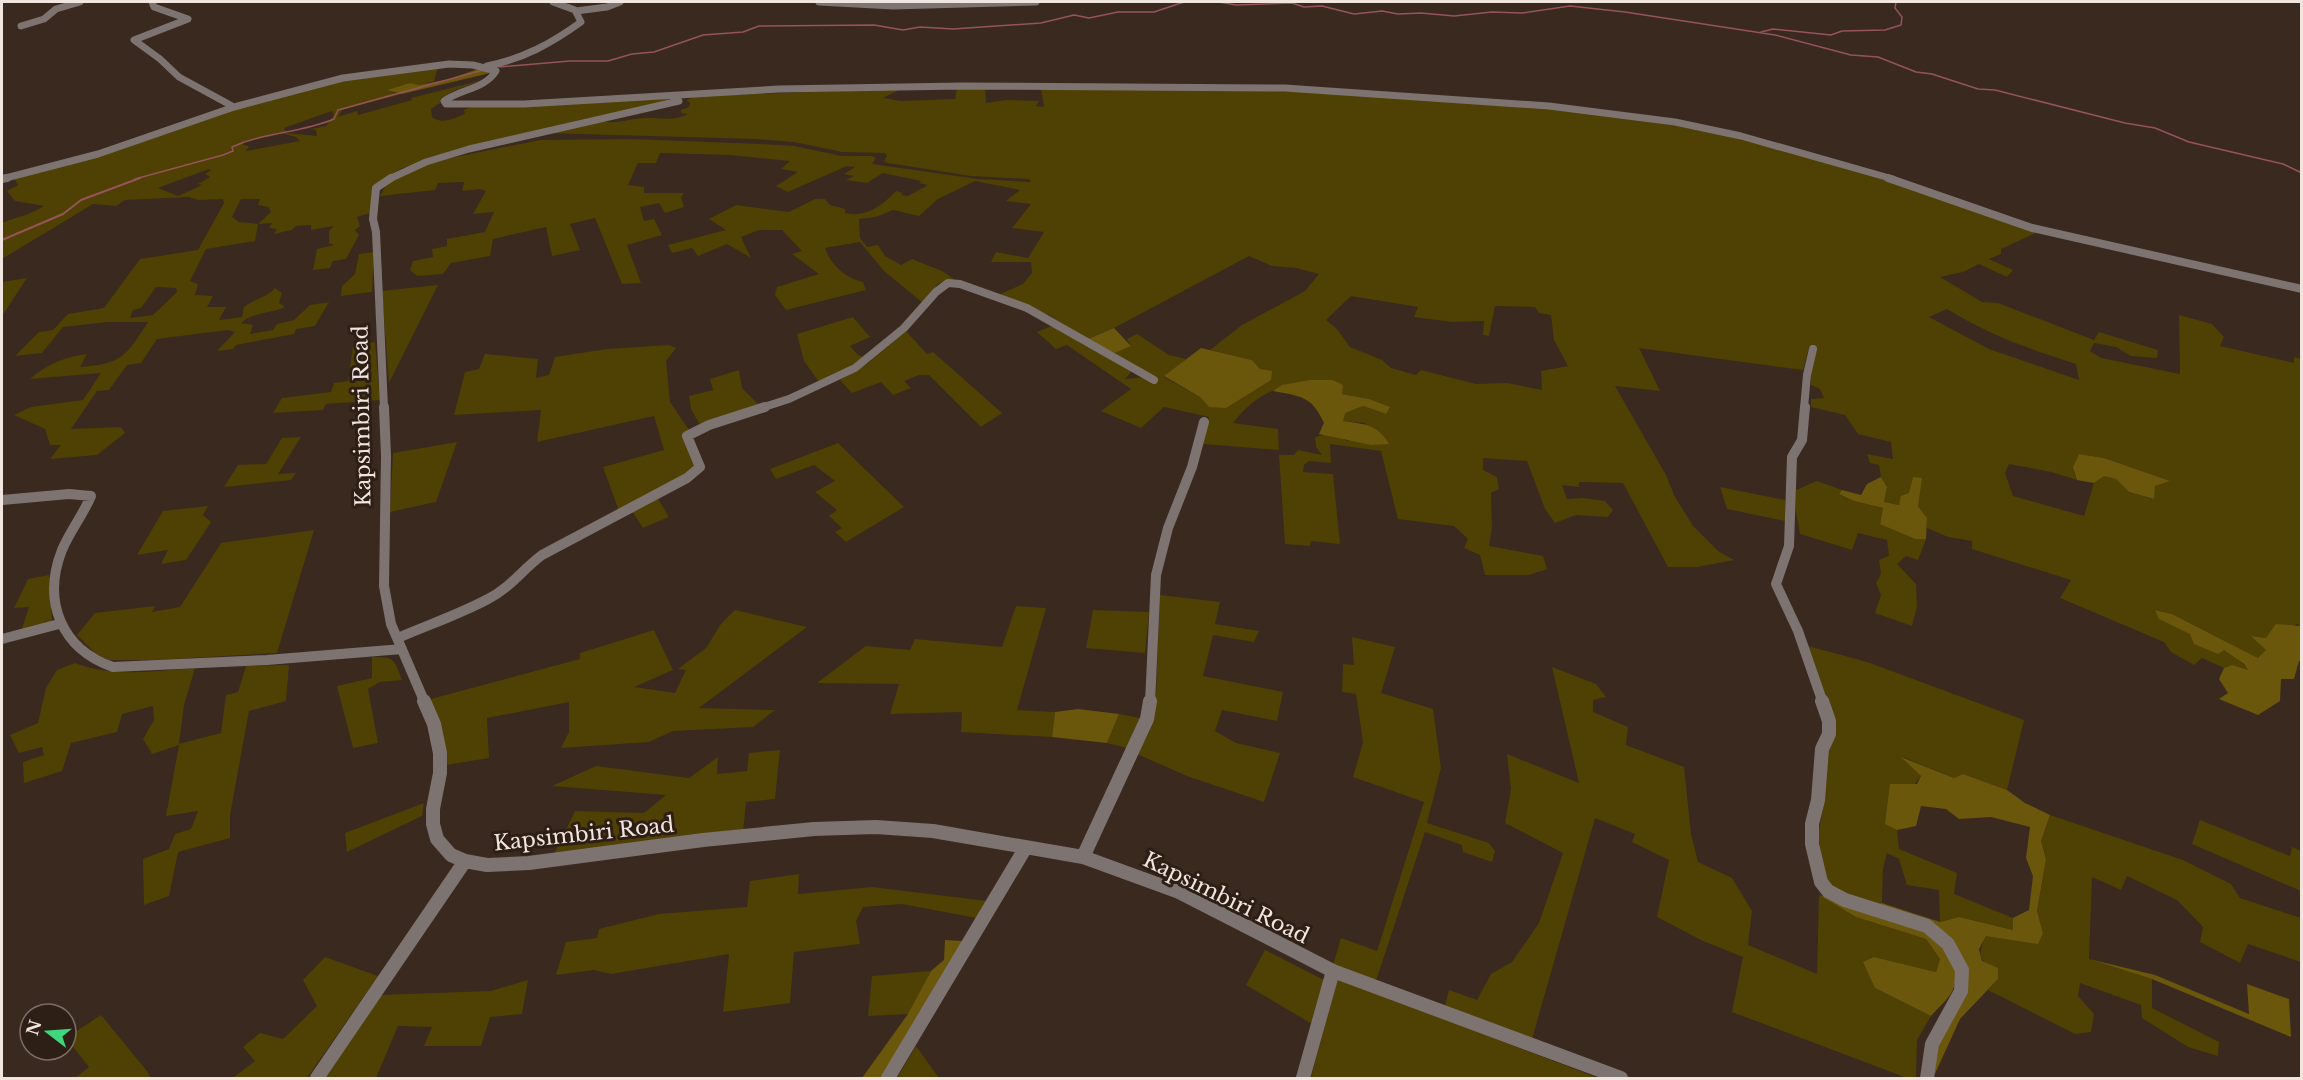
<svg xmlns="http://www.w3.org/2000/svg" width="2303" height="1080" viewBox="0 0 2303 1080" font-family="'Libre Baskerville',serif">
<rect width="100%" height="100%" fill="#39291f"/>
<path fill="#4f4003" fill-rule="evenodd" d="M438 67 434 81 419 85 410 83 392 92 402 94 342 110 338 117 357 111 358 115 412 100 411 98 483 80 455 90 440 99V103L431 109 432 117C442 125 454 118 465 114L464 110 471 107 685 98 575 121 400 169 384 179 370 213 357 217 360 226 355 230 359 235 346 259 333 261 330 268 313 270 317 249 334 245 329 243V231L334 226 311 230V225L296 226 292 230 274 234 277 229 269 228 272 223 258 224 255 241 206 249 190 281 198 284 195 295 213 296 207 307H226L219 320 242 317 244 307C254 299 268 297 275 288L282 293 279 303 285 307C270 314 253 312 241 323L253 325 250 334 273 330 277 324 294 320 310 305 329 302 315 326 296 329 294 334 236 345 233 349 217 351 235 332 228 330 157 339 141 363 127 365 109 390 97 391 71 429 121 427 125 433 97 455 50 459 61 445H50L45 429 14 415 31 407 83 400 101 373 30 379C47 364 65 357 87 354L80 367C122 364 126 356 148 322H108L63 327 42 353 15 356 39 332 53 330 68 314 104 308 140 259 198 250 224 203 223 199 198 200 189 197 125 200 116 206 93 204 2 259V223C16 217 30 215 44 206L15 201 7 191 18 185 14 178 235 108 340 80ZM332 111 334 115 326 126 311 129 316 130 317 136 286 133 284 128ZM282 133 296 137 300 141 246 151 249 146 243 145 244 142ZM209 169 211 170 205 174 210 177 198 184 202 185 178 196 158 188ZM241 199H260L258 205 268 207 271 212 258 224 239 222 232 217ZM156 287 176 288 177 292 153 315 130 318 133 310 141 308Z
M957 88H985L986 103 1006 100 1039 101 1036 106 1044 107 1041 89 1308 91 1551 107 1719 132 1881 179 2038 232 2001 249V254L1989 259 2013 270 2007 277 1979 264 1963 272 1940 277 1982 302 1998 303 2094 340 2099 332 2158 350 2157 358 2131 356 2116 347 2094 343 2090 351 2101 358 2180 374 2179 315 2212 324 2224 337 2220 346 2294 363V357L2301 359V626L2297 624 2266 638 2252 636 2267 650 2258 658 2172 614 2156 610 2160 619C2186 632 2232 647 2249 671L2232 665 2224 668 2202 658 2194 665 2171 652 2164 642 2060 598 2071 580 1972 549V541L1948 537 1927 528V518L1909 494 1899 505 1884 502 1887 487 1881 477 1879 465 1870 463 1867 454 1893 459 1891 442 1858 434 1845 415 1811 407V399L1824 398 1820 389 1811 385V370L1816 349 1809 347 1803 370 1639 348 1660 391 1615 386 1666 475 1675 497 1693 526 1718 551 1734 560 1697 567H1668L1623 483 1579 482V487L1562 485 1567 499 1583 498 1605 501 1613 510 1608 517 1576 515 1555 523 1545 509 1527 461 1483 458V470L1497 477 1499 489 1491 493 1492 527 1489 546 1543 556 1547 569 1529 575H1485L1480 555 1464 548 1468 539 1454 526 1398 519 1381 451 1330 444 1331 463 1309 461 1304 465 1303 472 1333 474 1340 544 1311 541 1310 546 1285 544 1279 455H1294L1298 450 1322 455 1316 447 1315 438C1324 431 1338 437 1348 441L1366 423 1343 421 1344 413 1363 406 1385 414 1369 399 1342 394 1333 380C1291 381 1260 388 1233 423L1278 429 1279 450 1203 444 1209 417 1164 407 1141 428 1101 411 1131 389 1067 345 1056 349 1037 332 1054 325 1082 344 1113 357 1131 372 1125 379 1145 377 1115 353 1131 346 1127 339 1137 334 1169 355 1186 359 1164 377 1200 397 1209 407 1260 369 1252 360 1210 350 1242 325 1305 291 1319 274 1296 268 1272 266 1249 256 1114 328 1086 340 1051 316 998 295 1023 284 1032 273 1031 262H991L996 252 1028 258 1044 232 1012 228 1031 204 1006 201 1020 190 975 181 938 199 919 216 893 210 876 217 859 219 860 238 867 247 878 245 885 256 901 265 912 259 942 271 954 279 938 284 923 303 884 271 860 242 825 248C831 266 846 278 863 282L866 290 786 310 775 295 777 287 819 274 792 254 802 251 782 230H759L741 237 751 258 727 244 698 256 692 248 672 253 668 245 726 230 709 219 736 205 789 212 815 199H825L830 205 845 209V213C865 218 882 206 896 191L903 193 901 195 908 196 928 185 919 183 921 181 883 173 867 183 846 180 854 176 844 174 855 167 847 166 788 192 776 186 798 172 781 169 790 161 730 155 660 153 656 163H638L628 185 644 187V193H684L681 197 684 207 665 213 659 203 640 207 644 221 654 219 662 235 627 245 641 283 622 284 595 218 570 224 580 250 552 256 546 227 493 239 490 256 451 263 443 274 417 276 410 270 413 261 433 257 432 249 447 246V239L485 232 494 212 473 214 486 191 480 189 462 191 464 182 438 183 435 190 380 196 385 187 395 178 436 161 540 140 631 139 760 144 794 146 842 156H872L876 158 872 164 978 179 1031 182 1029 179 971 176 888 163 884 161 887 156 885 153 842 152 794 142 756 139 544 133 599 120C615 126 629 118 646 118 660 118 676 121 688 114L681 113V110L689 107 690 103 686 100 696 96 901 89 883 98 901 101 955 99ZM1351 296 1418 307 1414 317 1452 322 1484 321 1483 335 1489 336 1495 306 1535 307 1539 313 1551 315 1554 340 1568 366 1541 371 1542 390 1507 383 1476 384 1421 370 1416 375 1391 368 1382 360 1350 347 1337 329 1326 320ZM1947 309C1991 336 2027 348 2076 364L2079 380 1989 349 1929 317ZM2079 454 2104 458 2169 481 2155 486 2153 499 2129 492 2116 479 2103 475 2094 483 2084 516 2013 496 2005 473 2009 464 2051 472 2077 480 2073 467Z
M374 252 372 292 341 296 342 286 355 274 359 254Z
M27 278 2 316V282Z
M438 285 389 383 382 291Z
M853 317 870 337 850 346 858 355 865 357 849 368 819 382 804 361 797 334Z
M906 331 927 354 933 352 1002 413 981 427 929 375H919L904 381 911 388 893 395 881 382 852 393 840 380 867 364Z
M375 342 380 400 326 404 323 410 273 413 282 398 331 392 334 383 348 381 353 346Z
M669 345 676 348 666 361 670 402 689 430 695 468 619 511 603 467 664 450 654 416 537 442 541 410 454 415 465 372 479 369 485 354 538 359 536 378 549 375 555 357 607 349Z
M739 370 742 388 760 406 700 425 691 409 689 396 713 390 710 379Z
M301 437 278 474 296 473 291 480 224 487 238 465 266 464 282 438Z
M457 442 436 502 390 512 393 453Z
M838 443 904 507 846 542 835 532 842 528 829 516 837 510 815 492 835 481 814 465 776 479 770 469Z
M1817 481 1842 490 1839 494 1854 501 1883 508 1880 523 1915 539H1926L1918 560 1906 556 1897 564 1916 584 1917 607 1912 626 1875 613 1881 595 1876 583 1881 574 1879 560 1889 556 1887 540 1858 533 1852 550 1800 534 1796 512V490Z
M1720 487 1785 500V521L1727 509Z
M657 497 669 517 643 528 632 511Z
M208 506 203 515 211 522 186 560 161 564 168 550 137 555 163 511Z
M314 530 277 653 155 660H109L96 654 77 635 95 613 155 606 152 612 180 607 221 543Z
M49 575 52 623 21 631 29 607 14 608 28 579Z
M1160 595 1220 602 1215 624 1259 631 1254 642 1213 635 1203 676 1283 692 1277 721 1222 710 1215 731 1236 743 1280 753 1264 802 1187 776 1137 754 1152 716 1156 694Z
M1016 606 1046 608 1017 710 1055 712 1052 737 961 732 962 712 890 714 899 684 817 683 866 646 910 650 915 639 1002 647Z
M735 610 807 627 699 708 775 710 753 727 673 731 649 742 561 748 569 732V702L487 718 489 758 446 765 431 699 580 659V653L654 630 673 670 634 687 675 693 686 670 678 669 706 648 721 624Z
M1093 610 1149 612 1145 653 1086 648Z
M1352 637 1395 647 1381 693 1433 709 1441 768 1427 823 1489 843 1495 851 1492 862 1463 852 1462 845 1425 832 1376 981 1333 965 1341 938 1377 951 1424 802 1353 777 1363 742 1356 694 1342 692 1343 664 1354 665Z
M1808 646 1867 662 2024 720 2007 790 1963 774 1954 778 1903 757 1921 776 1885 823 1897 830 1899 849 1957 873 1954 894 2013 918V930L1959 917 1940 922 1939 890 1907 885 1899 859 1887 853 1883 869 1882 903 1872 905 1835 892 1825 880 1818 834 1823 810 1828 754 1834 725Z
M372 657C395 657 394 659 402 680L380 682 368 689 378 743 353 748 337 686 372 678Z
M75 663C114 678 154 671 195 668L184 705 179 744 221 733 226 695 238 692 246 666 289 665 286 701 249 711 230 815V838L178 852 169 896 144 905 143 859 169 849 175 834 191 829 198 811 166 816 179 745 152 754 143 739 154 720 153 706 122 714 117 732 71 743 62 771 24 783 23 762 44 755 42 747 19 753 10 735 38 723 46 688 57 670Z
M1552 667 1596 684 1606 697 1593 700V712L1628 727 1626 745 1684 767 1691 834 1698 862 1732 878 1752 911 1748 945 1817 974 1819 895 1856 917 1926 939 1940 959 1936 972 1874 957 1875 988 1931 1016 1917 1040 1916 1078H1907L1732 1012 1743 957 1703 941 1657 917 1669 860 1632 842 1635 834 1595 818 1532 1039 1445 1006 1449 990 1477 1000 1491 974 1512 962 1539 923 1563 853 1505 823 1511 789 1507 754 1579 783Z
M1119 714 1140 718 1127 748 1107 743Z
M780 750 775 799 746 802 743 833 554 854 575 811 644 813 666 795 552 786 596 766 689 778 718 757 717 774 747 771 749 753Z
M424 803 422 816 347 852 345 833Z
M2050 815 2183 860 2231 884 2240 898 2301 918V962L2248 944 2240 963 2200 942 2203 927 2177 900 2127 876 2121 890 2092 877 2089 959 2152 979V1008L2219 1042 2218 1056 2188 1047 2142 1018 2141 1005 2080 983 2078 996 2094 1014 2091 1032 2075 1034 1988 990 1998 979C1983 962 1975 958 1986 936L2043 933 2037 911 2046 859 2041 841Z
M2200 820 2290 856 2292 847 2301 851V891L2192 844Z
M799 874 798 894 872 887 987 901 976 918 902 904 863 907 856 921 860 944 794 952 790 1003 723 1012 729 954 611 974 594 970 556 975 566 942 597 938 599 929 659 914 747 907 750 881Z
M1265 950 1324 980 1312 1024 1246 985Z
M325 957 378 976 307 1078H236L234 1077 255 1061 243 1047 260 1033 283 1039 317 1006 303 980Z
M931 971 909 1014 868 1016 872 976Z
M1337 978 1598 1078H1311Z
M528 980 522 1014 490 1017 481 1046H424L432 1027 398 1026 376 1078H325L380 995 491 991Z
M101 1015 147 1071 151 1078H75L89 1067 66 1038Z
M916 1046 939 1078H897Z"/>
<path fill="#6b570b" d="M481 68 490 73 402 94 387 90 410 83 419 85 449 79Z
M1114 328 1131 346 1115 353 1086 340Z
M1201 348 1252 360 1260 369 1272 371 1271 380 1226 408 1209 407 1200 397 1164 376Z
M1310 380H1333L1343 385 1342 394 1369 399 1390 407 1386 414 1363 406 1345 413 1343 421C1363 424 1378 424 1389 444L1371 445 1319 434 1324 423C1312 396 1300 396 1273 391L1282 385Z
M2079 454 2104 458 2170 481 2155 486 2154 499 2129 492 2116 479 2104 476 2094 483 2077 480 2073 467Z
M1881 477 1887 487 1884 502 1899 505 1901 496 1909 493 1913 477 1922 478 1918 506 1927 518 1926 539H1915L1880 524 1883 508 1854 501 1839 494 1842 490 1861 495 1867 484Z
M2155 610 2172 614 2258 658 2266 650 2251 636 2266 638 2276 624 2301 626V661H2299L2294 679H2281L2280 701 2258 715 2219 699 2228 693 2219 679 2224 668 2232 665 2248 670 2244 664 2224 650 2218 654 2194 644 2190 634 2159 619Z
M1078 709 1119 714 1107 743 1052 737 1055 712Z
M1901 757 1954 778 1963 774 2007 790 2025 803 2050 815 2041 841 2046 859 2037 911 2043 933 2038 944 1986 936 1979 949 1982 961 1998 968V979L1960 1019 1933 1078V1059L1947 1023 1967 992 1968 974 1945 933 1872 905 1882 903 1940 922 1959 917 2013 930V918L2029 910 2033 876 2026 858 2030 827 1991 817 1959 819 1946 809 1921 806 1916 826 1897 830 1885 824 1890 784H1917L1921 776Z
M1819 895 1924 928C1943 942 1967 970 1950 995 1945 1002 1937 1009 1931 1016L1875 988 1863 962 1874 957 1936 972 1940 959 1926 939 1856 917Z
M945 940 963 941 881 1078H862L908 1014 931 971 944 960Z
M2089 959 2155 975 2249 1014 2247 984 2289 999 2291 1037 2152 979Z"/>
<g fill="none" stroke-linecap="round" stroke-linejoin="round">
<path stroke="#96535b" stroke-width="1.5" d="M1219 2 1236 5 1292 3 1304 7 1322 6 1354 14 1382 11 1398 14 1421 13 1454 16 1492 12 1522 13 1570 6 1625 12 1775 35 1851 55 1878 57 1916 72 1932 74 1978 89 1995 90 2125 123 2155 128 2189 142 2283 164 2302 173
M1761 32 1773 29 1831 35 1842 31 1885 30 1901 25 1902 17 1895 8 1896 2
M499 67 570 61H608L632 54 654 52 703 35 743 32 759 26 874 25 903 30 920 27 953 29 1041 23 1074 15 1089 18 1118 12H1154L1184 2
M135 179 223 155 233 151 232 147C265 132 301 133 334 119L338 110 483 70"/>
<path stroke="#96535b" stroke-width="2" d="M2 240 63 214 81 200 140 178"/>
<path stroke="#7d7371" stroke-width="7" d="M152 2 154 7 188 19 134 40 160 59 179 77 234 107
M819 2 893 6 1036 2
M576 11 607 7 620 2
M21 26 44 19 56 9 80 2
M487 66C523 59 552 43 581 22L575 10 553 2
M2 179 98 154 234 107 343 78 449 64 473 65 496 71C485 89 460 89 444 101L446 104H524L779 89 961 86 1285 88 1549 106 1675 122 1741 136 1893 179
M389 179 426 162 469 149 679 101"/>
<path stroke="#7d7371" stroke-width="8" d="M1888 178 2032 228 2302 289
M2 179 7 178
M384 408 376 232 373 219 376 188 391 178
M761 408 789 399 855 368 904 328 936 292 948 283 960 284 1027 308 1154 380
M1804 408 1807 375 1813 349"/>
<path stroke="#7d7371" stroke-width="10" d="M384 407 386 456 384 586 391 624 425 703
M1805 407 1802 440 1792 457 1789 546 1776 584 1798 631 1823 703
M2 500 69 494 91 496C83 515 70 531 62 550 42 601 61 649 113 667L267 660 402 649
M398 638C428 625 460 614 488 599 510 588 523 569 542 555L687 478 700 467 687 436 709 425 765 407
M2 639 59 624
M1150 703 1156 575 1168 528 1192 467 1204 422"/>
<path stroke="#7d7371" stroke-width="14" d="M424 701 434 724 440 753V773L433 809V824L437 839 451 855 465 861 487 865 529 863 703 840 814 829 876 827 933 831 1083 857 1179 892 1333 971 1621 1078
M1822 701 1829 721V734L1822 749 1818 800 1812 824V844L1821 882 1828 891 1845 900 1927 926 1948 944 1962 970 1961 991 1932 1044 1927 1078
M1083 857 1147 719 1150 701
M317 1078 465 861
M888 1078 1026 847
M1303 1078 1333 971"/>
</g>
<g text-anchor="middle" stroke-width="6" stroke-linejoin="round" paint-order="stroke">
<g font-size="21" fill="#f0e5df" stroke="#2e1f16">
<text transform="translate(362 416) rotate(-91)" y="7">Kapsimbiri Road</text>
<text transform="translate(584 834) rotate(-6)" y="7">Kapsimbiri Road</text>
<text transform="translate(1226 898) rotate(26)" y="7">Kapsimbiri Road</text>
</g>
</g>
<rect width="2303" height="1080" fill="none" stroke="#f0e5df" stroke-width="6"/>
<g transform="translate(48 1032) rotate(287)"><circle r="28" fill="#2e1f16" stroke="#7c6e66" stroke-width="1.5"/>
<path d="M0-4.5L10 22L0 15L-10 22Z" fill="#3fd77d"/>
<text y="-9" font-size="16" font-weight="bold" text-anchor="middle" fill="#f0e5df">N</text>
</g>
</svg>
